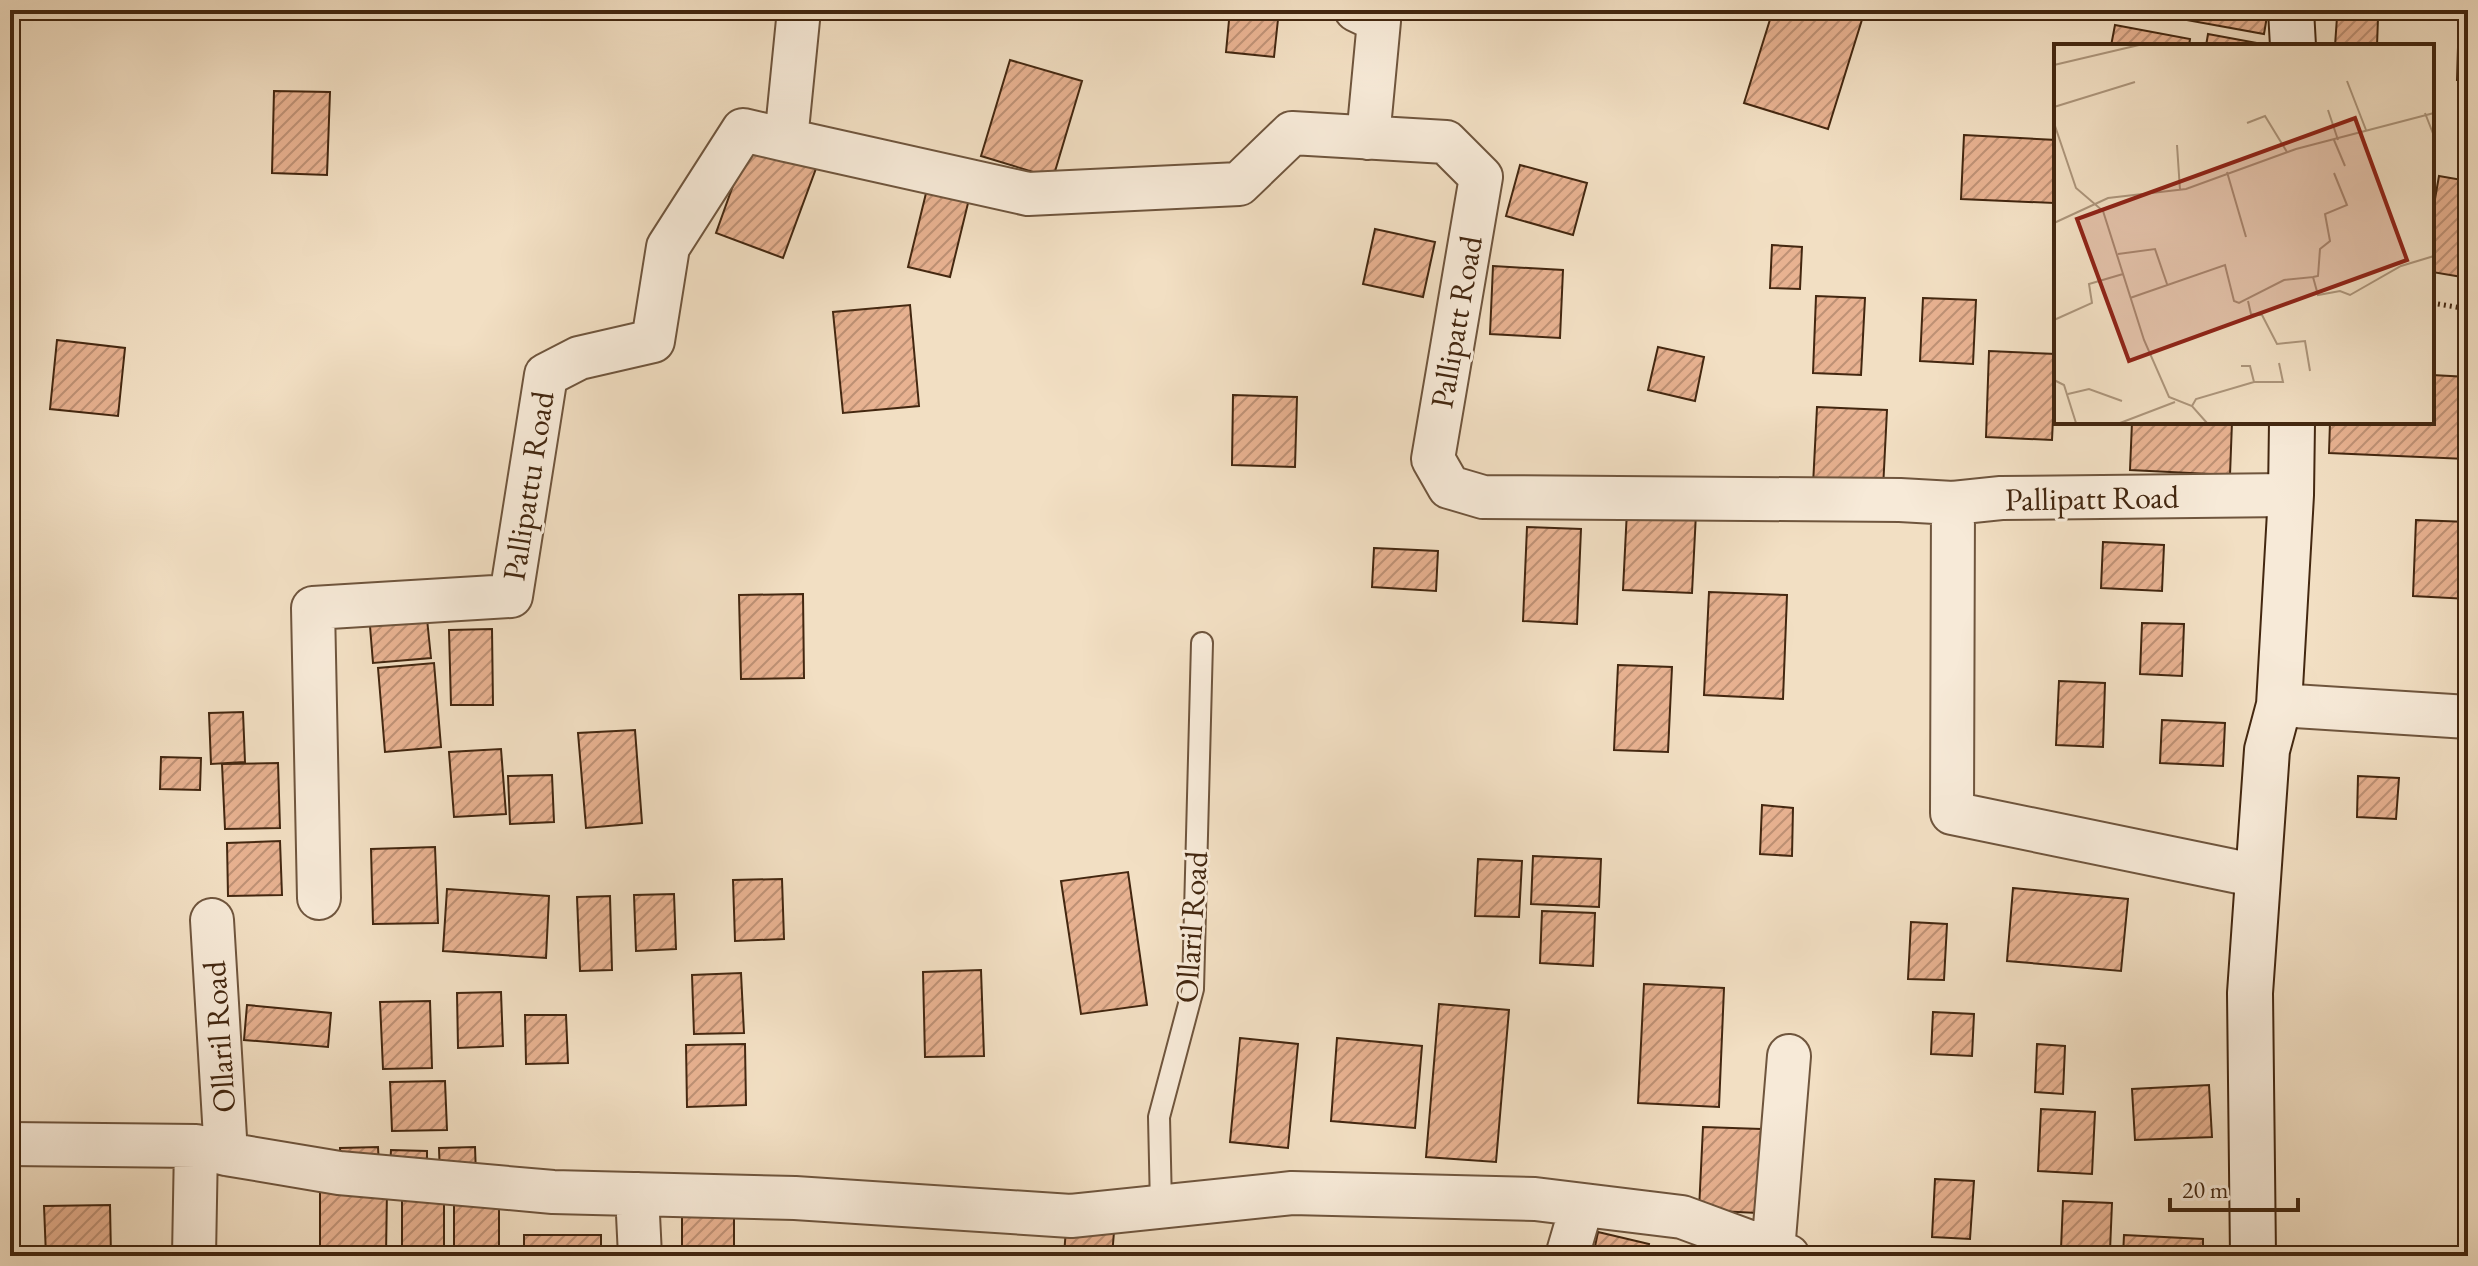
<svg xmlns="http://www.w3.org/2000/svg" width="2478" height="1266" viewBox="0 0 2478 1266" font-family="'EB Garamond',serif">
<defs>
<pattern id="building-hatch" width="6" height="6" patternUnits="userSpaceOnUse" patternTransform="scale(2)"><rect width="6" height="6" fill="#e8b291"/><path d="M-1 1l2-2M0 6l6-6M5 7l2-2" fill="none" stroke="#be9175"/></pattern>
</defs>
<rect width="100%" height="100%" fill="#f2dfc3"/>
<filter id="stains"><feTurbulence type="fractalNoise" baseFrequency=".0025" numOctaves="4"/><feColorMatrix values="0 0 0 0 .2 0 0 0 0 .09 0 0 0 0 .02 0 0 0 .5 -.17"/></filter>
<radialGradient id="worn" r=".72"><stop offset=".6" stop-color="#630" stop-opacity="0"/><stop offset="1" stop-color="#630" stop-opacity=".3"/></radialGradient>
<path fill="url(#building-hatch)" stroke="#432710" stroke-width="2" d="M1230 10H1279L1274 57 1226 52Z
M1773 10H1865L1828 129 1744 103Z
M2160 10H2268L2264 34 2159 15Z
M2462 10H2468V28H2461Z
M2337 17 2378 18 2377 46H2335Z
M2115 25 2190 39 2189 46H2111Z
M2208 34 2273 46H2206Z
M2458 47 2468 48V80H2457Z
M1010 60 1082 81 1053 178 981 156Z
M274 91 330 92 327 175 272 173Z
M1964 135 2056 140 2054 203 1961 199Z
M750 138 818 163 783 258 716 233Z
M1520 165 1587 183 1573 235 1506 216Z
M2439 176 2468 181V278L2432 272V216Z
M928 185 970 195 950 277 908 267Z
M1375 229 1435 242 1423 297 1363 284Z
M1772 245 1802 247 1800 289 1770 288Z
M1493 266 1563 270 1560 338 1490 334Z
M1816 296 1865 298 1861 375 1813 373Z
M1923 298 1976 300 1973 364 1920 361Z
M910 305 919 406 843 413 833 312Z
M57 340 125 348 118 416 50 409Z
M1658 347 1704 357 1695 401 1648 390Z
M1989 351 2056 354 2052 440 1986 437Z
M2432 375 2468 377 2466 459 2329 453 2330 422H2432Z
M1233 395 1297 397 1295 467 1232 465Z
M1817 407 1887 410 1883 489 1813 485Z
M2132 422H2232L2230 475 2130 470Z
M1627 510 1696 513 1692 593 1623 590Z
M2416 520 2468 522V599L2413 596Z
M1527 527 1581 529 1577 624 1523 621Z
M2103 542 2164 545 2162 591 2101 588Z
M1374 548 1438 551 1436 591 1372 587Z
M1709 592 1787 595 1783 699 1704 695Z
M803 594 804 678 741 679 739 595Z
M426 609 431 658 373 663 369 614Z
M2142 623 2184 624 2182 676 2140 674Z
M492 629 493 705H451L449 630Z
M434 663 441 747 385 752 378 668Z
M1618 665 1672 667 1668 752 1614 750Z
M2059 681 2105 683 2103 747 2056 745Z
M243 712 245 762 211 764 209 713Z
M2162 720 2225 723 2223 766 2160 763Z
M635 730 642 823 586 828 578 733Z
M501 749 506 814 454 817 449 752Z
M161 757 201 758 200 790 160 789Z
M278 763 280 828 225 829 222 764Z
M552 775 554 822 510 824 508 776Z
M2358 776 2399 778 2396 819 2357 817Z
M1762 805 1793 808 1792 856 1760 854Z
M280 841 282 895 228 896 227 843Z
M435 847 438 923 373 924 371 849Z
M1533 856 1601 859 1599 907 1531 904Z
M1478 859 1522 861 1519 917 1475 916Z
M1128 872 1147 1005 1081 1014 1061 881Z
M782 879 784 939 735 941 733 880Z
M2013 888 2128 899 2121 971 2007 961Z
M447 889 549 896 546 958 443 951Z
M674 894 676 949 636 951 634 895Z
M610 896 612 970 580 971 577 897Z
M1542 911 1595 913 1593 966 1540 963Z
M1911 922 1947 924 1944 980 1908 979Z
M981 970 984 1056 925 1057 923 972Z
M741 973 744 1033 694 1034 692 975Z
M1644 984 1724 988 1719 1107 1638 1103Z
M501 992 503 1046 458 1048 457 993Z
M430 1001 432 1068 383 1069 380 1002Z
M1439 1004 1509 1010 1496 1162 1426 1157Z
M247 1005 331 1013 328 1047 244 1040Z
M1933 1012 1974 1014 1972 1056 1931 1054Z
M525 1015H566L568 1063 526 1064Z
M1240 1038 1298 1044 1288 1148 1230 1142Z
M1337 1038 1422 1046 1415 1128 1331 1121Z
M745 1044 746 1105 687 1107 686 1045Z
M2037 1044 2065 1046 2063 1094 2035 1092Z
M445 1081 447 1130 392 1131 390 1082Z
M2209 1085 2212 1137 2135 1140 2132 1089Z
M2041 1109 2095 1112 2092 1174 2038 1171Z
M1703 1127 1761 1129 1757 1213 1699 1210Z
M378 1147 379 1166 341 1167 340 1148Z
M475 1147 476 1175 440 1176 439 1148Z
M391 1150 427 1151V1170L390 1169Z
M1935 1179 1974 1181 1970 1239 1932 1237Z
M320 1188 387 1189 386 1256H320Z
M402 1199H444V1256H402Z
M2063 1201 2112 1203 2110 1251 2061 1249Z
M454 1202H499V1256H454Z
M110 1205 111 1256H46L44 1206Z
M682 1207 734 1208V1256H682Z
M1066 1228 1114 1232 1112 1256H1064Z
M1598 1232 1649 1244 1646 1256H1593Z
M524 1235H601V1256H524Z
M2124 1235 2203 1239V1256H2123Z"/>
<g fill="none" stroke-linecap="round" stroke-linejoin="round">
<defs>
<path id="service" d="M1161 1206 1159 1117 1193 989 1202 643"/>
<path id="minor" d="M799 10 786 140 1028 194 1239 184 1292 133 1446 142 1481 177 1433 459 1449 487 1483 497 1900 500 1953 503 2001 498 2291 495
M1356 10 1379 21 1368 138
M1953 503 1952 813 2258 876
M2279 705 2468 717
M319 898 313 608 511 596 546 375 579 358 653 341 668 247 743 130 786 140
M212 920 226 1154
M10 1144 196 1146 226 1154 339 1173 553 1192 795 1198 1071 1216 1292 1193 1535 1199 1682 1217 1788 1256
M637 1194 640 1256
M1773 1251 1789 1056
M194 1256 196 1146
M1567 1256 1582 1205"/>
<path id="secondary" d="M2291 10 2293 46
M2253 1256 2250 993 2267 750 2279 705 2291 495 2292 422"/>
</defs>
<use href="#service" stroke="#6f553d" stroke-width="24"/>
<use href="#minor" stroke="#6f553d" stroke-width="46"/>
<use href="#secondary" stroke="#432710" stroke-width="48"/>
<path stroke="#432710" stroke-width="5" stroke-dasharray="2 4" stroke-linecap="butt" d="M2432 303 2468 309"/>
<use href="#service" stroke="#f7ead8" stroke-width="20"/>
<use href="#minor" stroke="#f7ead8" stroke-width="42"/>
<use href="#secondary" stroke="#f7ead8" stroke-width="44"/>
</g>
<g text-anchor="middle" stroke-width="6" stroke-linejoin="round" paint-order="stroke">
<g font-size="32" fill="#432710" stroke="#f7ead8">
<text transform="translate(1456 322) rotate(-80)" y="11">Pallipatt Road</text>
<text transform="translate(528 486) rotate(-81)" y="11">Pallipattu Road</text>
<text transform="translate(2092 498) rotate(-1)" y="11">Pallipatt Road</text>
<text transform="translate(1191 927) rotate(-86)" y="11">Ollaril Road</text>
<text transform="translate(219 1037) rotate(-94)" y="11">Ollaril Road</text>
</g>
</g>
<g transform="translate(2054 44)">
<rect width="380" height="380" fill="#f2dfc3"/>
<path fill="none" stroke="#ac957b" stroke-width="2" d="M0 21 85 1M293 37 312 86M0 63 81 38M274 66 284 96M371 69 380 92M0 79 22 144 49 167 90 296 115 353 138 362 153 379M193 79 211 72 233 108M280 96 291 122M123 101 126 146M173 128 192 193M0 179 54 154 132 145 242 105 380 69M64 210 101 205 113 240M259 233 264 232 266 205 276 197 271 170 293 161 280 129M76 254 171 221 180 257 185 259 230 236 259 233 264 251 286 247 296 251 347 222 380 212M194 257 197 270 208 271 223 300 251 297 256 327M0 276 38 259 35 240 69 230M187 322H196L200 338H229L225 319M0 336 10 341 22 379M14 350 35 345 68 357M138 362 142 355 200 338M66 379 121 358"/>
<path fill="#8f2418" fill-opacity="0.15" stroke="#8f2418" stroke-width="4" d="M301 74 353 216 75 317 23 175Z"/>
<rect width="380" height="380" fill="none" stroke="#432710" stroke-width="4"/>
</g>
<rect width="2478" height="1266" fill="none" stroke="#f2dfc3" stroke-width="40"/>
<rect x="12" y="12" width="2454" height="1242" fill="none" stroke="#432710" stroke-width="4"/>
<rect x="20" y="20" width="2438" height="1226" fill="none" stroke="#432710" stroke-width="2"/>
<path d="M2170 1198v12h128v-12" fill="none" stroke="#432710" stroke-width="4"/>
<text x="2182" y="1198" font-size="24" fill="#432710" stroke="#f7ead8" stroke-width="6" paint-order="stroke">20 m</text>
<rect width="100%" height="100%" filter="url(#stains)"/>
<rect width="100%" height="100%" fill="url(#worn)"/>
</svg>
